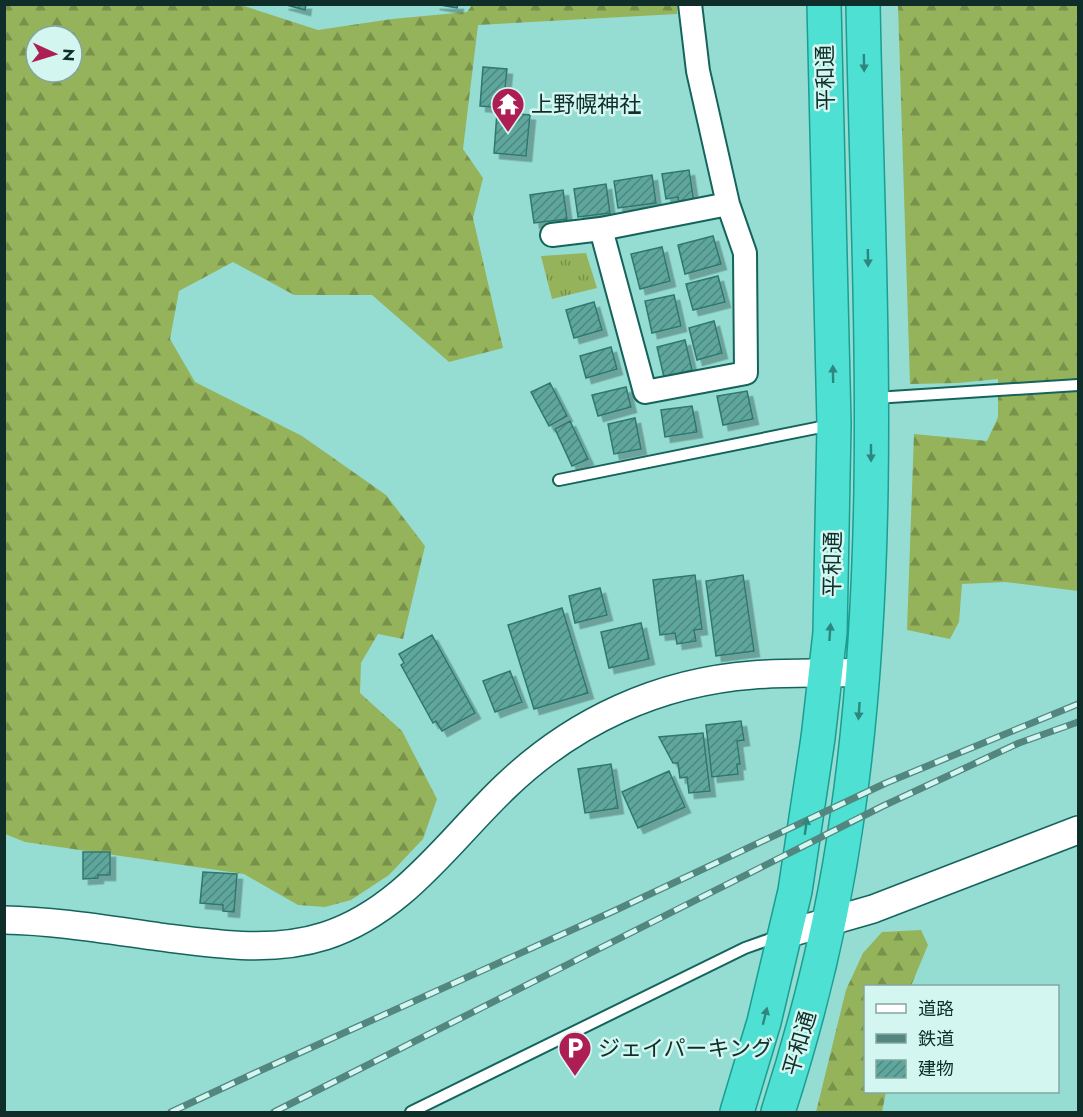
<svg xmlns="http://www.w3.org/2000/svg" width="1083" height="1117" viewBox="0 0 1083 1117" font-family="Jost,'Noto Sans JP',sans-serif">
<defs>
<pattern id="grass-tufts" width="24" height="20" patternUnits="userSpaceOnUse" patternTransform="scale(1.5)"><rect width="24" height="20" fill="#95b35a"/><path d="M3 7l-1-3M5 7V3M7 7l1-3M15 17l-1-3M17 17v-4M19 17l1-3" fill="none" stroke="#78924b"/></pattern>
<pattern id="forest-firs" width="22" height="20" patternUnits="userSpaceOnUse" patternTransform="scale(1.5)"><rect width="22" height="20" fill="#95b35a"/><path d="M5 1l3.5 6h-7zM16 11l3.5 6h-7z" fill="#78924b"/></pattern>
<pattern id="building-hatch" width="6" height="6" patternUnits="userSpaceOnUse" patternTransform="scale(1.5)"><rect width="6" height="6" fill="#5fa69d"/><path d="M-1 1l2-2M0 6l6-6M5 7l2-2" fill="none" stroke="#4d8880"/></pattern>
<filter id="shadow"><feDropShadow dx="5.5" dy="5.5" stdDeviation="0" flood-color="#0004"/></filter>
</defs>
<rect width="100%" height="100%" fill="#95ddd3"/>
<path fill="url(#grass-tufts)" d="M586 253 597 288 552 299 541 256Z"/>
<path fill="url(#forest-firs)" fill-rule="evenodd" d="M4 5H241L318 30 392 19 467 12 472 5H677V14L478 25 463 149 483 178 473 218 503 348 449 362 372 295H294L233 262 179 291 170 339 195 382 302 436 386 495 425 546 403 639 378 634 361 663 360 693 402 731 437 799 423 839 389 875 351 900 325 907 298 905 244 874 25 842 5 834ZM36 36H72V72H36Z
M898 5H1078V591L1005 582 962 584 959 622 950 639 907 630 914 434 987 441 998 417V379L958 383 910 384Z
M921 930 928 945 911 986H866V1092H886L882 1112H816L846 990 863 953 882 932Z"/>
<path fill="url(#building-hatch)" stroke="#2f7870" stroke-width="1.5" filter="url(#shadow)" d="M283 4H306L305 10Z
M434 4H458L457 8Z
M483 67 507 69 503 108 480 106Z
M497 112 530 115 526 156 494 153Z
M689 170 694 203 679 206 678 197 666 199 662 174Z
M652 175 656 203 618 208 614 181Z
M606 184 610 213 578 217 574 189Z
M563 190 567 219 534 223 530 195Z
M713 236 721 264 685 274 678 245Z
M662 247 670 281 640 289 631 254Z
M718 276 725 302 693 310 686 284Z
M674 295 681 326 652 333 645 301Z
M594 302 602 330 574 338 566 310Z
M714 321 722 353 697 360 689 328Z
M685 340 692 370 664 377 657 347Z
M611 347 617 369 586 378 580 356Z
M550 383 567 416 549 426 531 392Z
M626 387 631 407 598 416 592 395Z
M747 391 753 419 723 425 717 396Z
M692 406 697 432 665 437 661 410Z
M635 418 641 449 614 454 608 424Z
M570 421 588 459 572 466 555 429Z
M695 575 702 629 694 630 696 641 677 644 675 633 660 635 653 580Z
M743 575 754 651 716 656 706 581Z
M600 588 607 615 575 623 569 596Z
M562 608 588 693 534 709 508 625Z
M641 623 649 659 609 668 601 632Z
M432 635 475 713 442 731 436 721 433 723 401 665 404 663 399 654Z
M510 671 522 702 495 712 483 681Z
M741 721 744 740 737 741 740 764H737L738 774 712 777 706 725Z
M703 733 710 791 689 793 687 777 680 778 678 763H673L659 737Z
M611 764 618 808 585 813 578 769Z
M669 771 685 807 638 828 622 792Z
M83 852H110V875H98V878L83 879Z
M203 872 237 874 234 912 223 911V905L200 903Z"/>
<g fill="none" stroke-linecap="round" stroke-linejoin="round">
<defs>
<path id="service" d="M875 398 1078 385
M559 480 831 425
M411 1112 745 948 779 936"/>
<path id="minor" d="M601 229 645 392 746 373 745 253 728 204 698 71 690 4
M552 235 601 229 728 204"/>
<path id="tertiary" d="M4 920C57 921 109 930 160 937 215 944 272 953 325 936 403 911 450 839 506 786 574 721 659 682 753 675 789 672 825 674 862 672
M786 934 873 909 1078 830"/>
<path id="trunk" d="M737 1112 764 1022 795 891 818 738 830 633 834 424 824 4
M778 1112C809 1016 833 918 847 818 886 550 868 274 863 4"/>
</defs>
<use href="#service" stroke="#15645c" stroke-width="14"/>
<use href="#minor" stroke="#15645c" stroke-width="26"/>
<use href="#tertiary" stroke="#15645c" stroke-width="30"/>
<use href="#trunk" stroke="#1b9d91" stroke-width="36"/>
<use href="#service" stroke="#fff" stroke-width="10"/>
<use href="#minor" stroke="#fff" stroke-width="22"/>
<use href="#tertiary" stroke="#fff" stroke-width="27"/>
<use href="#trunk" stroke="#4ee0d3" stroke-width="33"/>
<defs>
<path id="rail" d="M171 1112 255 1073 616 910 886 783 1078 704
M274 1112 883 806 1019 743 1078 722"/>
</defs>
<use href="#rail" stroke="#53867f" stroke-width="7"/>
<use href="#rail" stroke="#d3f6f0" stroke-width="4.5" stroke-dasharray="14" stroke-linecap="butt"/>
</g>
<defs><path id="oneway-solid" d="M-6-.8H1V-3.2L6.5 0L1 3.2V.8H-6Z" transform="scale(1.5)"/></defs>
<g fill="#2e877e">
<use href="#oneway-solid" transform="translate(864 63) rotate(89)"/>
<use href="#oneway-solid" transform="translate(868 258) rotate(89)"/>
<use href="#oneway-solid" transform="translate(833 374) rotate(-91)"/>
<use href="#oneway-solid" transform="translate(871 453) rotate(90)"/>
<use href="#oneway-solid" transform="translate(830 632) rotate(-86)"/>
<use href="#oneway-solid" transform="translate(859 711) rotate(94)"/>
<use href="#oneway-solid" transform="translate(806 826) rotate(-82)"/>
<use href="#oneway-solid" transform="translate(765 1016) rotate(-76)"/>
</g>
<defs>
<symbol id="temple-pin" viewBox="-11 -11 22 30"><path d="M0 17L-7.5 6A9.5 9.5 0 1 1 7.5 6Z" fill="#ad1e55" stroke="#d3f6f0"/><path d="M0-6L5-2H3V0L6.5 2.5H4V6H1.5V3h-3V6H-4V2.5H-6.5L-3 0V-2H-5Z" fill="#fff"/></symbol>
<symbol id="parking-pin" viewBox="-11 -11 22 30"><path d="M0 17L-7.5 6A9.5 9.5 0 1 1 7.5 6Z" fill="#ad1e55" stroke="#d3f6f0"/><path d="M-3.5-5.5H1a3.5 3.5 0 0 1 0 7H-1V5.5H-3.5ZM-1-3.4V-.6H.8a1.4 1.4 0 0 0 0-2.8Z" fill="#fff"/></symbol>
</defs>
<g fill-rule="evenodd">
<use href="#temple-pin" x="489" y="85" width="38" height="52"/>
<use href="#parking-pin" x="556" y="1029" width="38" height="52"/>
</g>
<g text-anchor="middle" stroke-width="5" stroke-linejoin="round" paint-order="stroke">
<g font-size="22" fill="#0f2e2a" stroke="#d3f6f0">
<text transform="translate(825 78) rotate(-91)" y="8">平和通</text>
<text transform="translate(832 564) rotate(-89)" y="8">平和通</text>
<text transform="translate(799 1043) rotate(-74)" y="8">平和通</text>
</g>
<g font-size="22" fill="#0f2e2a" stroke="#d3f6f0" text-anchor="start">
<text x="531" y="112">上野幌神社</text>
<text x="598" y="1056">ジェイパーキング</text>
</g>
</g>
<rect width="1083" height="1117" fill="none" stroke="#0f2e2a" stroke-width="12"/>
<rect x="864" y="985" width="195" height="108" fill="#d3f6f0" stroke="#85a6a1" stroke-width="1.5"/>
<rect x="876" y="1004" width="30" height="9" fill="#ffffff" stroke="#85a6a1" stroke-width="1.5"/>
<text x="918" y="1015" font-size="18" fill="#0f2e2a">道路</text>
<rect x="876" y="1034" width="30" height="9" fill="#53867f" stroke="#85a6a1" stroke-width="1.5"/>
<text x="918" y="1045" font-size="18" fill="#0f2e2a">鉄道</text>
<rect x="876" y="1060" width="30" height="18" fill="url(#building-hatch)" stroke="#85a6a1" stroke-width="1.5"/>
<text x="918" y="1075" font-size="18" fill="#0f2e2a">建物</text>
<g transform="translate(54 54) rotate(94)"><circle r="28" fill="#d3f6f0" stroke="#85a6a1" stroke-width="1.5"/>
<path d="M0-4.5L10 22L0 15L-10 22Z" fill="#ad1e55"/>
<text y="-9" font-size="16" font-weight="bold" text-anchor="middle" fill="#0f2e2a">N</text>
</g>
</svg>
